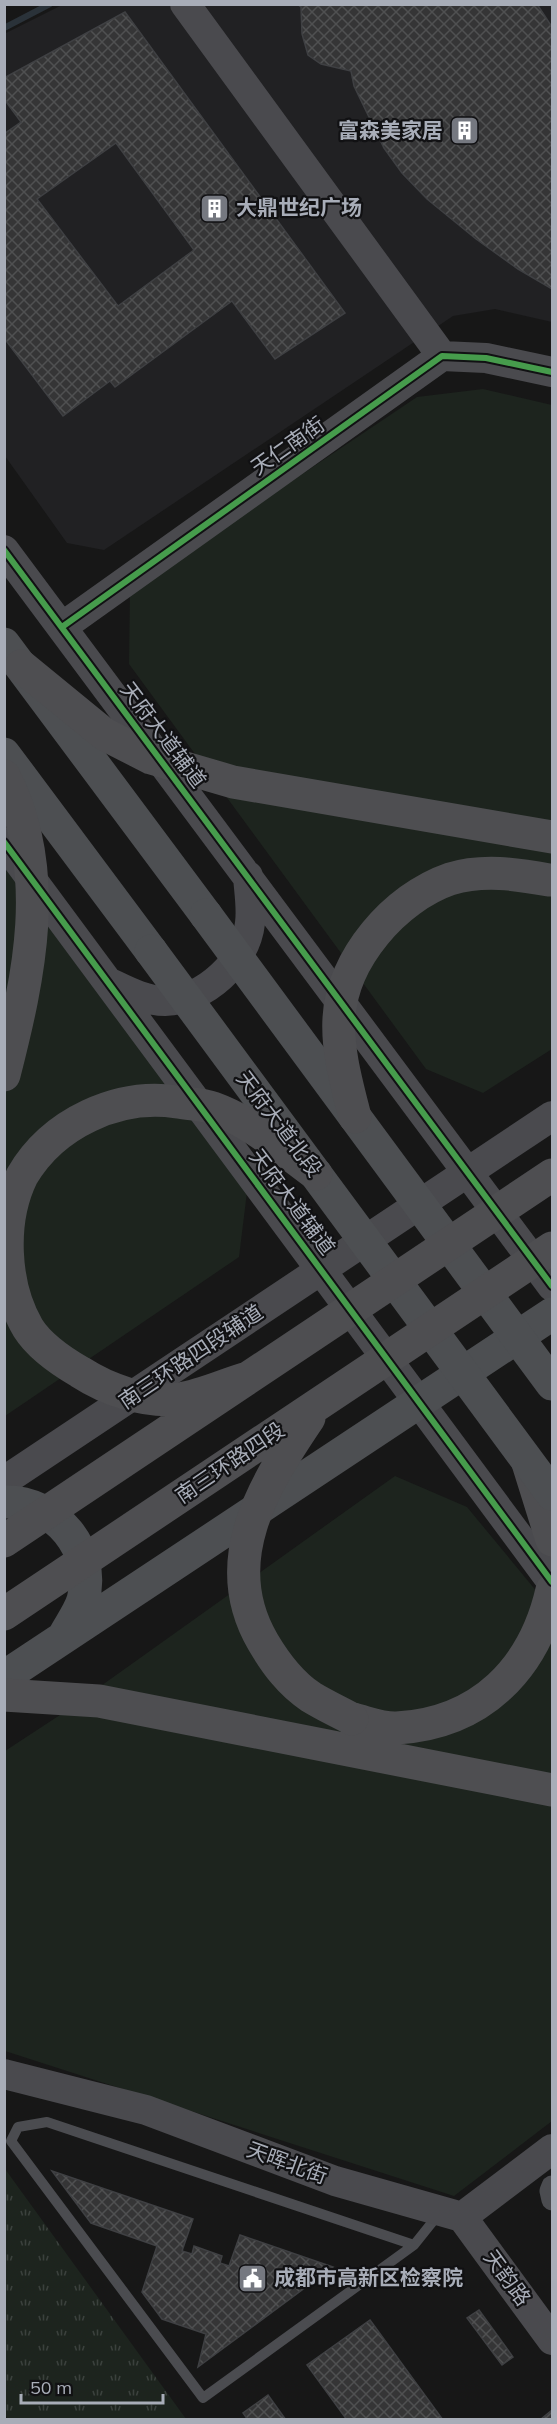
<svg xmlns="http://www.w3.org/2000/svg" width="557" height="2424" viewBox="0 0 557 2424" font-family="Mulish,'Noto Sans SC',sans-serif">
<defs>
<pattern id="grass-tufts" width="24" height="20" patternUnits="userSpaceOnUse" patternTransform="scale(1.5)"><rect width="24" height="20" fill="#1d241e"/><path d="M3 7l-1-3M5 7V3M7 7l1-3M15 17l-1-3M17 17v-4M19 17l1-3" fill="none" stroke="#3b413d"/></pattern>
<pattern id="building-cross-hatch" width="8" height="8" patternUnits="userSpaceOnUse" patternTransform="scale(1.5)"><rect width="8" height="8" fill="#353536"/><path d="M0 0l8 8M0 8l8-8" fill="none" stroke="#4f5051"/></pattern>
</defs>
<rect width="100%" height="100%" fill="#171717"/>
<path fill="#212123" d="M62 5H552V322L495 309 453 316 104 550 67 543 5 456 4 34Z"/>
<path fill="url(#grass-tufts)" d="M5 2169 186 2419H8L4 2414Z"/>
<path fill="#1d241e" d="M483 389 552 405V1049L483 1093 426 1069 129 664 130 590 417 397Z
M4 865 247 1192 239 1257 5 1416Z
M395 1476 467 1507 552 1610V2121L454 2196 5 2051V1751L63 1713Z"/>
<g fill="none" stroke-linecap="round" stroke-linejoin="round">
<path stroke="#2a3239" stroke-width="6" d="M4 28 50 4"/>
</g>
<path fill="url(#building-cross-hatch)" stroke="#3f4043" stroke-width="1.5" fill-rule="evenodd" d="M297 4H537L552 27V289L518 269 476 239 427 199 402 173 384 148 354 86 351 71 321 64 308 55 302 34 301 7Z
M125 12 345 313 275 359 232 301 115 387 110 381 63 416 4 338V134L21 122 4 99V78ZM116 143 194 250 118 306 37 199Z
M52 2171 193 2219 182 2251 192 2254 194 2246 222 2256 220 2263 229 2266 240 2235 333 2267 198 2367 206 2334 162 2319 142 2292 157 2246 91 2223Z
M479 2310 513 2357 502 2365 467 2318Z
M370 2320 443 2420H347L307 2365Z
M268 2395 286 2420H248L243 2413Z
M552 2410V2420H542L541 2419Z"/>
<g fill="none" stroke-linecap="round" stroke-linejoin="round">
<path stroke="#4b4c50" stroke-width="10" d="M414 2245 47 2122 18 2127 11 2141 203 2398 414 2245 438 2215"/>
<path stroke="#4b4c50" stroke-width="21" d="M552 2186 550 2191 552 2200"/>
<path stroke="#4a4a4e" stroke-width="30" d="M185 4 442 356
M4 550 552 1286
M62 627 442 356 486 358 552 372
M4 842 552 1582
M108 982C125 990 145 1001 165 1001 205 1000 246 962 250 923 252 908 249 891 248 876
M4 1481 552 1116
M4 2074 146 2110 335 2181 462 2217
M462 2217 552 2340
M462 2217 552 2149"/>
<path stroke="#4d4f52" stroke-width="33" d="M4 644 206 915
M4 754 151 951
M4 1502C55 1500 97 1551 83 1600 79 1613 69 1626 63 1638
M4 1677 552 1314"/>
<path stroke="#4e4e51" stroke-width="33" d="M528 1463 552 1540
M4 1695 99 1701 552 1790
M352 1719C366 1722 383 1729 397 1728 481 1723 534 1669 552 1590"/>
<path stroke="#4d4f52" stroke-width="33" d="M206 915 552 1384
M151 951 552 1494"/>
<path stroke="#4e4e51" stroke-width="33" d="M21 666 104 734 151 758 233 782 552 837
M4 776C53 871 29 977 4 1075
M355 1117C347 1085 337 1051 339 1018 342 959 395 898 450 879 483 869 516 874 549 880
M248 1378C226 1384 202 1396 179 1399 145 1403 108 1390 80 1372 61 1361 40 1347 28 1328 3 1285 0 1221 22 1176 53 1123 118 1093 177 1102 189 1104 202 1104 213 1108 252 1122 283 1150 316 1174
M309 1418C263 1486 216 1562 263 1642 276 1664 290 1683 311 1697 324 1705 339 1712 352 1719
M4 1541 552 1175
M4 1614 552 1248"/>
<defs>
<path id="cycleway" d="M4 550 552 1286
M62 627 442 356 486 358 552 372
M4 842 552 1582"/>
</defs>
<use href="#cycleway" stroke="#111113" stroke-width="10"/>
<use href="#cycleway" stroke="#469c4c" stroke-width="6"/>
</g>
<defs>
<symbol id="building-square" viewBox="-11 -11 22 22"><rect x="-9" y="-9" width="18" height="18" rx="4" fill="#757880" stroke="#111113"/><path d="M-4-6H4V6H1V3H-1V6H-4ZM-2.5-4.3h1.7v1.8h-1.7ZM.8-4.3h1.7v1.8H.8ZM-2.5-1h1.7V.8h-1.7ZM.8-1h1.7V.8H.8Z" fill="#fff"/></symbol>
<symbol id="civic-square" viewBox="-11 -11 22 22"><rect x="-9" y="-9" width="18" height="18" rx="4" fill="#757880" stroke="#111113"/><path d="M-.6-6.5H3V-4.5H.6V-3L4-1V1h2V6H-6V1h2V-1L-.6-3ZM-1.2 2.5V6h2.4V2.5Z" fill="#fff"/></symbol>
</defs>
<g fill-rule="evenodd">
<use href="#building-square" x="448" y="114" width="33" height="33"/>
<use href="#building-square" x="198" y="192" width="33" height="33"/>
<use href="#civic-square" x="236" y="2262" width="33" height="33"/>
</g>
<g text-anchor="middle" stroke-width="4.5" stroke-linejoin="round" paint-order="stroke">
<g font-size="21" font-weight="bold" fill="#a8adb8" stroke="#111113" text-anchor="start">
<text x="443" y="138" text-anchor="end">富森美家居</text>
<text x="236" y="215">大鼎世纪广场</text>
<text x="274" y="2285">成都市高新区检察院</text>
</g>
<g font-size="21" fill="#a8adb8" stroke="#111113">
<text transform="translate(288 446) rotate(-35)" y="7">天仁南街</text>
<text transform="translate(163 735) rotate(53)" y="7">天府大道辅道</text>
<text transform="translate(279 1124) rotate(53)" y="7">天府大道北段</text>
<text transform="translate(292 1202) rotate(53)" y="7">天府大道辅道</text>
<text transform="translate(191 1357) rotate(-34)" y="7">南三环路四段辅道</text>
<text transform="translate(230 1463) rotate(-34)" y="7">南三环路四段</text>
<text transform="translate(287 2163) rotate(20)" y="7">天晖北街</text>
<text transform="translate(507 2278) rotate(54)" y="7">天韵路</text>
</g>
</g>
<rect width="557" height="2424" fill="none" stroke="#a8adb8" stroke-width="12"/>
<path d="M21 2394v9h142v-9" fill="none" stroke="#a8adb8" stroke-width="3"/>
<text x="30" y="2394" font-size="18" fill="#a8adb8" stroke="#111113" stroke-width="4.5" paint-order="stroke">50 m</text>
</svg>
